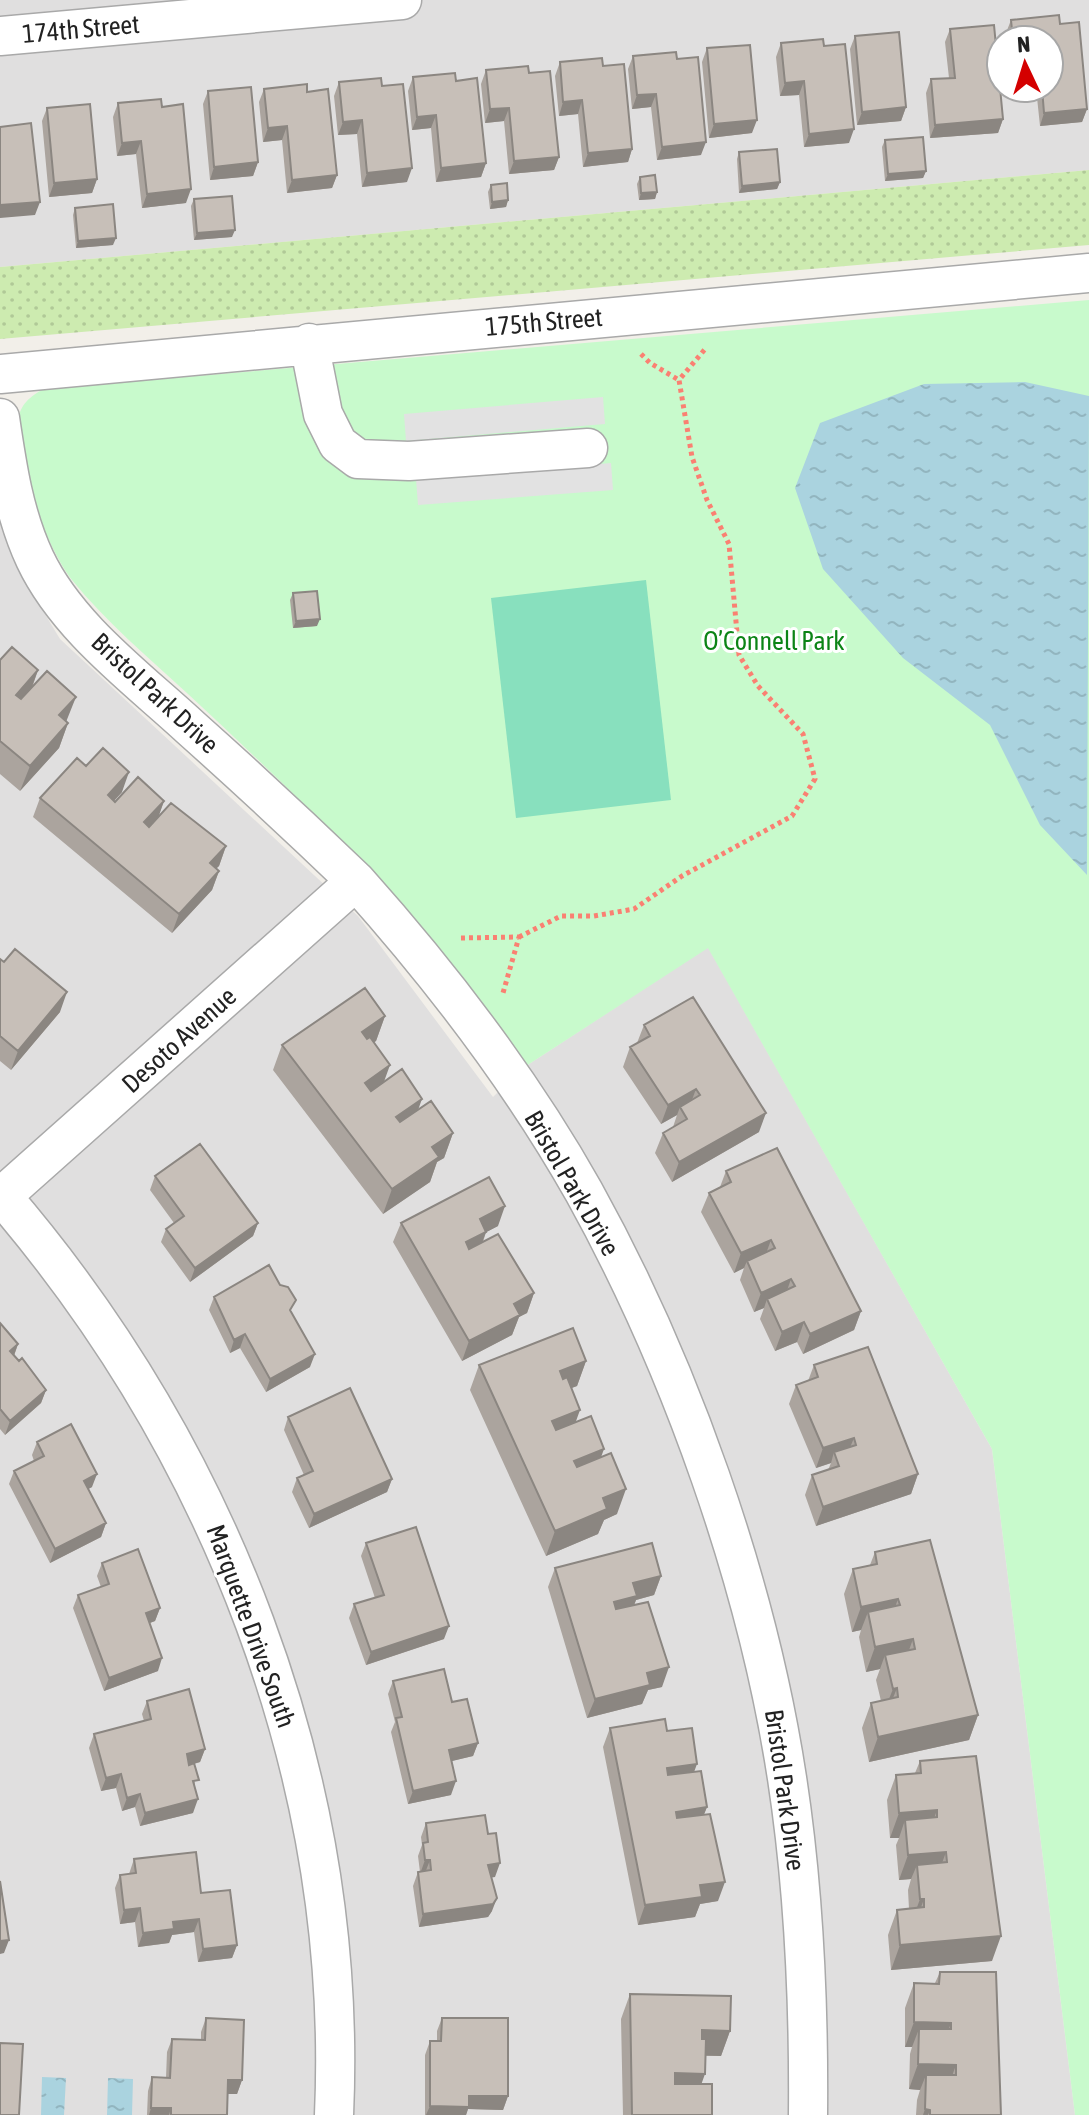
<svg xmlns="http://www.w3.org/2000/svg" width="1089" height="2115" viewBox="0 0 1089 2115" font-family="'Asap Condensed',sans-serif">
<defs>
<pattern id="grass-dots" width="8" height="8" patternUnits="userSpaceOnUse" patternTransform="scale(2)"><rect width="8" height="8" fill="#cdebb0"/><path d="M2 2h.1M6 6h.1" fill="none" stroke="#b0c997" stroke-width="1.8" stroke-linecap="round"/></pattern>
<pattern id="water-ripples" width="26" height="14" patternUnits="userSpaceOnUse" patternTransform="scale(2)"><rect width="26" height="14" fill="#aad3df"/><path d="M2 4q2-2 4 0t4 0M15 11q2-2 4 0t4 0" fill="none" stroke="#92b5bf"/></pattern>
</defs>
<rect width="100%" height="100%" fill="#f2efe9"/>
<path fill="#e0dfdf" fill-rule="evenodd" d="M0 0H1089V170L0 267ZM1001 40H1049V88H1001Z
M0 518 19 571 60 639 358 916 493 1097 523 1068 708 947 992 1449 1075 2115H0Z"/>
<path fill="url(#grass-dots)" d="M1089 170V245L0 339V267Z"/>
<path fill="#c8facc" d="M1089 300V2115H1075L992 1449 708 948 523 1068C482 1008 442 947 392 894 327 825 258 759 188 694 148 657 106 622 72 580 47 548 14 461 18 421 20 404 30 397 43 389Z"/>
<path fill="#88e0be" d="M646 580 671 800 516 818 491 598Z"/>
<path fill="#e2e2e2" d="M603 397 605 424 406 441 404 414Z
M611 463 613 490 418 505 416 479Z"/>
<path fill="url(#water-ripples)" d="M1025 382 1089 396 1087 875 1040 825 990 725 903 658 823 569 795 488 820 423 924 384Z
M42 2077 66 2078 64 2115H41Z
M108 2078 133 2079 132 2115H107Z"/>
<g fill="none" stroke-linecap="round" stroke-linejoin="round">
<defs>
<path id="minor" d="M0 36 402 0
M309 343 323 414 338 444 358 459 409 461 588 448
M0 374 1089 273
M0 418C7 466 14 514 35 559 67 627 137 678 191 728 247 778 302 829 356 881 440 975 522 1082 584 1192 680 1365 757 1582 787 1778 804 1889 809 2003 808 2115
M0 1194C219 1448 349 1777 334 2115
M0 1198 356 881"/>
</defs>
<use href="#minor" stroke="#a9a9a9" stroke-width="41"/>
<path stroke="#fa8072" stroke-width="5" stroke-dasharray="4 4" stroke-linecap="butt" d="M641 354 650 363 679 380
M519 937 561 916H594L634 909 682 876 792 816 815 779 803 734 758 686 739 655 729 544 707 500 692 457 679 380 706 348
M461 938 519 937 503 993"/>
<use href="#minor" stroke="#fff" stroke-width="38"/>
</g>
<path fill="#aba49e" d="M1011 20 1060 24 1087 109 1082 122 1040 126 1036 88H1049V40H1007L1006 33Z
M950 29 1003 119 998 133 930 138 926 93 931 79 949 78 945 42Z
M855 36 906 107 901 121 857 125 850 49Z
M781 43 824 46 849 143 804 147 799 95 780 96 776 57Z
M707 48 752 133 709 138 702 62Z
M633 56 677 59 701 155 657 160 651 107 632 109 628 69Z
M560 62 603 66 632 149 628 162 583 167 578 114 559 116 555 76Z
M486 70 529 73 559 157 554 170 509 174 504 121 485 123 481 84Z
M413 77 456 81 486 163 481 177 436 182 431 128 412 130 408 91Z
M339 82 382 86 407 182 362 187 357 134 338 135 334 96Z
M264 89 307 92 337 175 332 188 287 193 282 140 263 142 259 102Z
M208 91 258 162 253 176 210 180 203 104Z
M118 103 162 107 186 203 142 208 136 154 117 156 113 117Z
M47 108 97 179 92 193 49 197 42 121Z
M885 140 926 171 923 178 885 181 882 147Z
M739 152 780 182 777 189 739 193 737 159Z
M640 177 657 192 655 199 639 200 637 184Z
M491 185 508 200 506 207 490 209 488 192Z
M194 199 232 237 194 240 191 206Z
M75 208 113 245 76 248 73 215Z
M293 593 317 626 293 628 290 600Z
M0 660 38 670 32 688 68 723 59 748 20 791 0 774Z
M86 766 122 792 114 801 115 802 164 801 158 817 226 846 219 866 216 868 219 871 212 890 172 933 33 817 40 798Z
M0 959 60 1012 11 1070 0 1061Z
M385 1016 376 1041 374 1042 384 1082 418 1110 453 1133 444 1158 437 1162 430 1182 383 1214 273 1070 282 1045Z
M644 1025 759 1132 672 1182 655 1153 663 1133 673 1127 677 1115 661 1124 623 1067 630 1047 637 1043Z
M726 1171 861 1311 854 1330 803 1354 797 1342 775 1351 760 1319 764 1308 754 1312 740 1280 744 1268 734 1273 701 1212 709 1193 720 1187Z
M155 1176 258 1223 253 1236 190 1282 161 1242 166 1229 174 1223 150 1190Z
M401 1223 498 1226 486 1232 483 1242 534 1293 527 1313 519 1317 512 1335 462 1361 393 1242Z
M214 1297 291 1312 310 1367 266 1392 240 1348 230 1353 209 1310Z
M0 1323 18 1344 14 1356 46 1390 41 1403 5 1435 0 1429Z
M586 1361 577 1386 571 1388 575 1422 601 1458 617 1514 604 1520 598 1534 546 1556 470 1390 479 1365Z
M814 1365 918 1474 911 1494 816 1526 805 1495 812 1475 828 1470 831 1463 816 1468 789 1404 796 1385 808 1381Z
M288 1417 392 1479 387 1492 309 1528 292 1492 297 1478 304 1475 284 1430Z
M37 1442 92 1487 88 1489 106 1523 101 1537 50 1563 9 1484 14 1471 34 1461 32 1455Z
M366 1543 444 1639 366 1665 349 1618 354 1604 375 1598 361 1556Z
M875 1552 978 1715 969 1740 869 1762 862 1728 871 1703 881 1701 876 1680 880 1669 866 1672 859 1637 861 1630 852 1632 844 1594 853 1569 870 1565Z
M102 1563 160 1608 155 1621 150 1623 158 1671 104 1691 73 1608 78 1595 101 1587 97 1576Z
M555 1568 661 1576 654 1595 636 1600 634 1605 662 1687 648 1690 642 1704 587 1718 548 1587Z
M393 1681 452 1702 478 1743 473 1756 451 1761V1795L408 1804 391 1732 395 1722 388 1694Z
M147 1701 205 1749 200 1762 194 1764 195 1789 193 1813 140 1826 135 1807 122 1811 116 1788 101 1791 89 1748 94 1734 144 1721 142 1714Z
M610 1728 667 1731 694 1772 707 1807 704 1814 718 1901 700 1904 695 1917 638 1925 603 1747Z
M920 1761 992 1961 891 1970 888 1935 897 1910 909 1909 908 1890 911 1879 899 1880 896 1845 899 1838H890L887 1800 896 1775 915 1773Z
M426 1823 488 1834 495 1877H491L492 1911 488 1917 419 1927 413 1886 418 1872H420L418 1856 422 1845 421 1837Z
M134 1859 201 1893 237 1945 232 1958 198 1962 194 1932 172 1935 169 1943 138 1947 135 1922 120 1924 115 1888 120 1875 129 1874Z
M940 1972 1001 2115H916L917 2100 920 2090 909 2089 910 2054 912 2047H905V2008L914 1983H935Z
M630 1994 730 2031 721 2056H706L701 2084 712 2115H623L621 2019Z
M206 2018 242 2080 237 2094H228L227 2115H147L148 2091 152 2077 166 2078 167 2052 172 2039 201 2040V2032Z
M442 2018 508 2096 503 2110 468 2109 466 2115H425V2055L430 2041H437V2031Z"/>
<path fill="#8b8681" d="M804 81 799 95 780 96 785 83Z
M656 94 651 107 632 109 637 95Z
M582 100 578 114 559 116 563 102Z
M906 107 901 121 857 125 862 112Z
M509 108 504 121 485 123 490 109Z
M1087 109 1082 122 1040 126 1044 113Z
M436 115 431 128 412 130 417 117Z
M1003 119 998 133 930 138 935 125Z
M362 120 357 134 338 135 343 122Z
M757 120 752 133 709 138 714 124Z
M287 126 282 140 263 142 268 128Z
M854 129 849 143 804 147 809 134Z
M141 141 136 154 117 156 122 143Z
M706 142 701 155 657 160 662 147Z
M632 149 628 162 583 167 588 153Z
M559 157 554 170 509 174 514 161Z
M258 162 253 176 210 180 214 167Z
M486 163 481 177 436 182 441 168Z
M412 168 407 182 362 187 367 173Z
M926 171 923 178 885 181 888 174Z
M337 175 332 188 287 193 292 180Z
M97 179 92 193 49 197 54 183Z
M780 182 777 189 739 193 742 186Z
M191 189 186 203 142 208 147 194Z
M657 192 655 199 639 200 641 193Z
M508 200 506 207 490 209 492 202Z
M40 202 35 215 0 218V205Z
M235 230 232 237 194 240 197 233Z
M116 238 113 245 76 248 78 241Z
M320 619 317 626 293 628 296 621Z
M38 670 29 695 7 720 16 695Z
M76 697 66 722 59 715Z
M68 723 59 748 20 791 30 766Z
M129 772 122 792 101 815 108 795Z
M164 801 157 821 137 842 144 822Z
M226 846 219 866 203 882 210 863Z
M219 871 212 890 172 933 179 914Z
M67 992 60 1012 11 1070 18 1051Z
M385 1016 376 1041 352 1057 362 1032Z
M390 1065 381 1090 356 1108 365 1083Z
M696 1089 689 1108 680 1107 677 1115 661 1124 668 1105Z
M422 1099 413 1124 387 1142 396 1117Z
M766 1113 759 1132 672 1182 679 1162Z
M453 1133 444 1158 437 1162 430 1182 383 1214 392 1189 432 1147Z
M505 1206 498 1226 479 1236 486 1232 479 1251 459 1262 466 1242 480 1219Z
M258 1223 253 1236 190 1282 195 1268Z
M771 1240 764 1259 747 1261 744 1268 734 1273 741 1253Z
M791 1279 784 1299H767L764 1308 754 1312 761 1293Z
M534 1293 527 1313 519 1317 512 1335 462 1361 469 1341 514 1304Z
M861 1311 854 1330 803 1354 810 1334Z
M804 1322 797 1342 775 1351 782 1332Z
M245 1334 240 1348 230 1353 234 1340Z
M18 1344 13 1358 10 1351Z
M315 1354 310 1367 266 1392 270 1379Z
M586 1361 577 1386 551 1396 560 1371Z
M46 1390 41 1403 5 1435 10 1421Z
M580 1410 571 1435 543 1446 552 1421Z
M854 1438 846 1457 834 1452 831 1463 816 1468 823 1448Z
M604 1449 595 1474 565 1486 574 1461Z
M97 1474 92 1487 79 1494 84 1481Z
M918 1474 911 1494 816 1526 823 1507Z
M392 1479 387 1492 309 1528 314 1514Z
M626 1489 617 1514 604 1520 598 1534 546 1556 555 1531 603 1498Z
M106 1523 101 1537 50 1563 55 1549Z
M661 1576 654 1595 636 1600 630 1616 607 1621 614 1602 633 1583Z
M898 1599 889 1624 868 1612 861 1630 852 1632 861 1607Z
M160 1608 155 1621 141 1626 146 1613Z
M449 1626 444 1639 366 1665 371 1652Z
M913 1639 904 1664 885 1655 880 1669 866 1672 875 1647Z
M162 1658 158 1671 104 1691 109 1678Z
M669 1667 662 1687 648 1690 642 1704 587 1718 595 1699 647 1673Z
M897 1688 887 1713 883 1714 893 1689Z
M978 1715 969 1740 869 1762 878 1737Z
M478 1743 473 1756 444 1763 449 1750Z
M205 1749 200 1762 182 1767 187 1754Z
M697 1764 690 1783 660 1787 667 1768Z
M121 1774 116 1788 101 1791 106 1778Z
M456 1781 451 1795 408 1804 413 1791Z
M140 1794 135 1807 122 1811 127 1798Z
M198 1799 193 1813 140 1826 145 1813Z
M707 1807 699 1827 669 1831 676 1812Z
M937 1810 928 1835 905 1820 899 1838H890L899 1813Z
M946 1852 937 1877 917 1865 911 1879 899 1880 908 1855Z
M425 1860H430L425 1873 420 1874Z
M500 1863 495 1877 483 1879 488 1865Z
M725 1882 718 1901 700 1904 695 1917 638 1925 645 1905 700 1885Z
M497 1898 492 1911 488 1917 419 1927 423 1914Z
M920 1899H924L915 1924H911Z
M140 1908 135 1922 120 1924 124 1910Z
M199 1919 194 1932 172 1935 169 1943 138 1947 143 1933 173 1922Z
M1001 1936 992 1961 891 1970 900 1945Z
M9 1940 4 1953 0 1954V1941Z
M237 1945 232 1958 198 1962 203 1949Z
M914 2022 951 2023 942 2048 919 2029 912 2047H905Z
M702 2030 730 2031 721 2056 693 2055Z
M918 2064 956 2065 947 2090 926 2075 920 2090 909 2089Z
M675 2073 705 2074 696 2099 666 2098Z
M228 2080H242L237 2094H223Z
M469 2096H508L503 2110 468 2109 466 2115H426L430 2106Z
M151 2108H171L169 2115H149Z
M925 2109 930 2110 928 2115H923Z"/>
<path fill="#c7bfb8" stroke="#8b8681" stroke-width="2" d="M1059 15 1060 24 1079 22 1087 109 1044 113 1042 88H1049V40H1013L1011 20Z
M994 25 1003 119 935 125 931 79 955 78 950 29Z
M899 32 906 107 862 112 855 36Z
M823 39 824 46 845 44 854 129 809 134 804 81 785 83 781 43Z
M750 45 757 120 714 124 707 48Z
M676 52 677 59 698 57 706 142 662 147 656 94 637 95 633 56Z
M602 58 603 66 624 64 632 149 588 153 582 100 563 102 560 62Z
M528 66 529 73 550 71 559 157 514 161 509 108 490 109 486 70Z
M455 73 456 81 477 78 486 163 441 168 436 115 417 117 413 77Z
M381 78 382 86 403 84 412 168 367 173 362 120 343 122 339 82Z
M307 84V92L328 89 337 175 292 180 287 126 268 128 264 89Z
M251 87 258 162 214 167 208 91Z
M161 99 162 107 183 104 191 189 147 194 141 141 122 143 118 103Z
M90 104 97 179 54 183 47 108Z
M31 123 40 202 0 205V127Z
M923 137 926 171 888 174 885 140Z
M777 149 780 182 742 186 739 152Z
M655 175 657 192 641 193 640 177Z
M507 183 508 200 492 202 491 185Z
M232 196 235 230 197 233 194 199Z
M113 204 116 238 78 241 75 208Z
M317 591 320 619 296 621 293 593Z
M12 647 38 670 16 695 21 699 47 671 76 697 59 715 68 723 30 766 0 741V660Z
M103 748 129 772 108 795 115 802 138 777 164 801 144 822 149 827 171 803 226 846 210 863 219 871 179 914 40 798 77 758 86 766Z
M15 949 67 992 18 1051 0 1036V959L4 962Z
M365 988 385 1016 362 1032 367 1039 370 1037 390 1065 365 1083 371 1091 402 1069 422 1099 396 1117 400 1122 431 1101 453 1133 432 1147 439 1157 392 1189 282 1045Z
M693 997 766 1113 679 1162 663 1133 687 1119 680 1107 700 1095 696 1089 668 1105 630 1047 650 1036 644 1025Z
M200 1144 258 1223 195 1268 166 1229 184 1216 155 1176Z
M777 1148 861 1311 810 1334 804 1322 782 1332 767 1299 795 1286 791 1279 761 1293 747 1261 775 1248 771 1240 741 1253 709 1193 731 1182 726 1171Z
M489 1177 505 1206 480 1219 486 1232 466 1242 469 1249 498 1234 534 1293 514 1304 520 1315 469 1341 401 1223Z
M269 1265 280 1285 288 1287 296 1300 290 1310 315 1354 270 1379 245 1334 234 1340 214 1297Z
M0 1323 18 1344 10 1351 19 1361 22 1358 46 1390 10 1421 0 1409Z
M573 1328 586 1361 560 1371 563 1379 567 1377 580 1410 552 1421 556 1430 591 1416 604 1449 574 1461 577 1467 611 1453 626 1489 603 1498 607 1509 555 1531 479 1365Z
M868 1347 918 1474 823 1507 812 1475 839 1466 834 1452 856 1445 854 1438 823 1448 796 1385 818 1377 814 1365Z
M350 1388 392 1479 314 1514 297 1478 313 1471 288 1417Z
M71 1424 97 1474 84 1481 106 1523 55 1549 14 1471 44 1456 37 1442Z
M416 1527 449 1626 371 1652 354 1604 384 1595 366 1543Z
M930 1540 978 1715 878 1737 871 1703 898 1697 897 1688 893 1689 885 1655 915 1649 913 1639 875 1647 868 1612 900 1605 898 1599 861 1607 853 1569 877 1564 875 1552Z
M652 1543 661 1576 633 1583 637 1596 614 1602 616 1609 648 1602 669 1667 647 1673 650 1685 595 1699 555 1568Z
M138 1549 160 1608 146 1613 162 1658 109 1678 78 1595 109 1584 102 1563Z
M444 1669 452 1702 467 1699 478 1743 449 1750 456 1781 413 1791 396 1718 402 1717 393 1681Z
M189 1689 205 1749 187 1754 189 1765 194 1763 199 1780 193 1781 198 1799 145 1813 140 1794 127 1798 121 1774 106 1778 94 1734 151 1719 147 1701Z
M665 1719 667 1731 692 1728 697 1764 667 1768 668 1775 701 1771 707 1807 676 1812 677 1818 710 1814 725 1882 700 1885 702 1897 645 1905 610 1728Z
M976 1756 1001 1936 900 1945 897 1910 924 1907V1899H920L917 1865 947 1862 946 1852 908 1855 905 1820 937 1817V1810L899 1813 896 1775 921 1773 920 1761Z
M485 1815 488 1834 496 1833 500 1863 488 1865 497 1898 493 1904 423 1914 418 1872 431 1870 430 1860H425L423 1843 428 1842 426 1823Z
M196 1852 201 1893 230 1890 237 1945 203 1949 199 1919 173 1922 174 1929 143 1933 140 1908 124 1910 120 1875 136 1873 134 1859Z
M0 1881 9 1940 0 1941Z
M940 1972H996L1001 2115H930V2110L925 2109 926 2075H956V2065L918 2064 919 2029H951V2023L914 2022V1983L939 1984Z
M630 1994 731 1996 730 2031 702 2030V2039H706L705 2074 675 2073V2084H712V2115H632Z
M206 2018 244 2020 242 2080H228L227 2115H171V2108H151L152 2077 170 2078 172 2039 205 2040Z
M442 2018H508V2096H469V2107L430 2106V2041H441Z
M0 2043 23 2044 19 2115H0Z"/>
<g text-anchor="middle" stroke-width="6" stroke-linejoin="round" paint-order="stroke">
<g font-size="26" fill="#222" stroke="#fff">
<text transform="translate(81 29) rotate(-5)" y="9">174th Street</text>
<text transform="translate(544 322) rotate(-5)" y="9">175th Street</text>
<text transform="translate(155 693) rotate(43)" y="9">Bristol Park Drive</text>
<text transform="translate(179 1040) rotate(-42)" y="9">Desoto Avenue</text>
<text transform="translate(572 1183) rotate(60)" y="9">Bristol Park Drive</text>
<text transform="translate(251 1626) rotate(70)" y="9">Marquette Drive South</text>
<text transform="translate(785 1790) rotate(82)" y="9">Bristol Park Drive</text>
</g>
<g font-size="26" fill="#0c8416" stroke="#fff">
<text x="774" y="650">O’Connell Park</text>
</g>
</g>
<g transform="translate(1025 64) rotate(356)"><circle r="38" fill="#ffffff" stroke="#a7a7a7" stroke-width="2"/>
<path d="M0-6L14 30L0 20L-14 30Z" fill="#d40000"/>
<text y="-12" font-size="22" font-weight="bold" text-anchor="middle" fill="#222222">N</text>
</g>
</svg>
